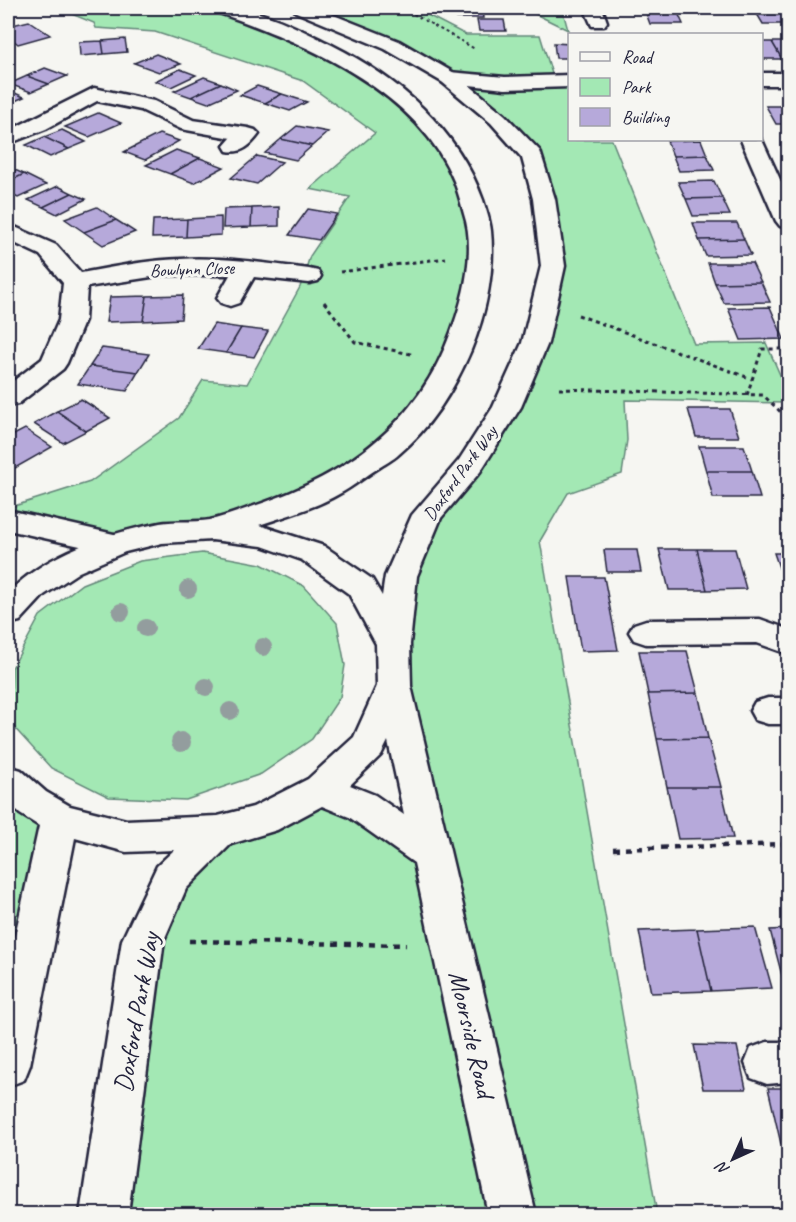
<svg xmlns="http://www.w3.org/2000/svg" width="796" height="1222" viewBox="0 0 796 1222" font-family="Caveat,sans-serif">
<rect width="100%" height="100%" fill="#f6f6f2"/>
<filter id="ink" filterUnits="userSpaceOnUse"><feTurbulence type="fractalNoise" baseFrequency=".0167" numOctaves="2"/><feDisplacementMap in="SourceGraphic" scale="12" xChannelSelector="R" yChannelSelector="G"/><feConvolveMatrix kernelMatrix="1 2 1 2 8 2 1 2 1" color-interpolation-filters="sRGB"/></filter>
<g filter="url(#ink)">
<path fill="#a3e8b4" stroke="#628578" stroke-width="1.5" d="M57 8H222L261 20 325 48 435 133 479 223 468 325 393 445 212 530 116 544 15 521 8 508 90 482 179 418 203 380 247 384 300 287 310 256 350 197 310 189 375 133 303 81 155 32 96 28 94 23Z
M302 8H414L466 35H540L553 77 569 84 570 140H612L694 344 766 343 788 393V403L625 400 627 440 622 474 568 493 540 541 657 1214H104L143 940 171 878 321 789 430 853 394 686 401 576 507 407 553 266 532 156 449 78 334 20Z
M523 8H562L568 30Z
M202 553 261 564 304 586 337 623 345 665 340 697 312 739 261 774 186 800 109 797 51 768 10 723 12 668 40 616 82 584 140 561Z
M8 800 33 803 60 819 8 1083Z"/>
<path fill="#b6a9da" stroke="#22223b" stroke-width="1.5" d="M644 8H676L678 13H646Z
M754 8H785L788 14H757Z
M455 9H482L483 18H457Z
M646 13H678L683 24H650Z
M757 14H788V24H763Z
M477 20H504L506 31H479Z
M29 21 50 35 18 44 8 36V26Z
M125 39 127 52 104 54 102 41Z
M102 41 104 54 80 56 79 42Z
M762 42H772L782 59H762Z
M772 42H788V59H782Z
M554 43 570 44V58H556Z
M156 54 181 64 159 72 134 63Z
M45 68 67 76 49 84 27 76Z
M180 69 196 75 171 87 155 81Z
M27 76 49 84 31 92 9 84Z
M204 77 221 83 191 97 174 91Z
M221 83 237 90 208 103 191 97Z
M257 86 282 94 265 103 240 95Z
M8 90 24 97 8 104Z
M282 94 307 102 290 111 265 103Z
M766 106H788V124H776Z
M98 113 121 123 89 137 65 127Z
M297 126 328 132 312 146 281 139Z
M62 130 86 142 69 149 44 137Z
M159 134 179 141 145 160 124 152Z
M44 137 69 149 50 157 26 145Z
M281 139 312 146 296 160 265 153Z
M701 140 707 155 673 156 667 141Z
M176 150 200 158 170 174 146 165Z
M707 155 714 170 679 171 673 156Z
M257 156 282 162 257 184 231 178Z
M200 158 224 167 194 183 170 174Z
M8 167 24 174 8 182Z
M24 174 46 185 18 198 8 193V182Z
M714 181 722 198 686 199 678 182Z
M58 186 72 193 43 207 28 200Z
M72 193 86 199 57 214 43 207Z
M722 198 730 215 693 216 686 199Z
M97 207 116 220 84 232 65 219Z
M279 207V226L251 227 252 208Z
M252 208 251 227 223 228 224 209Z
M308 209 337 214 319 240 289 235Z
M221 217V235L186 237 187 219Z
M187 219 186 237 152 238 153 220Z
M116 220 135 232 103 245 84 232Z
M693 223H737L744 239 699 240Z
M744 239 751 255 706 256 699 240Z
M708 263H752L761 282 715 283Z
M761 282 770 302 724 303 715 283Z
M183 295 181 319 143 321 147 296Z
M147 296 143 321 106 322 110 297Z
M770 307 784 339 741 340 728 308Z
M214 324 241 328 226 353 198 349Z
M241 328 268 331 254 357 226 353Z
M102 348 149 354 138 372 90 366Z
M90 366 138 372 127 391 78 384Z
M81 399 110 418 86 431 57 411Z
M688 409H730L739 437H696Z
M57 411 86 431 63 443 34 424Z
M25 429 52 447 8 472V438Z
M699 446H744L752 471H706Z
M706 471H752L760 498H713Z
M659 549H697L707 590H669Z
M697 549H735L746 589 707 590Z
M604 550H637L641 572H607Z
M774 553H788V585H785Z
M569 577H604L618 650 581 651Z
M639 651H687L698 693 648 694Z
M698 693 708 738 657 739 648 694Z
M708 738 721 787H667L657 739Z
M667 787H721L733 838 678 839Z
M755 927 772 988 711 991 697 929Z
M697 929 711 991 651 993 639 931Z
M788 929V987H785L770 930Z
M694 1045 737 1046 746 1089H703Z
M768 1088H788V1144H781Z"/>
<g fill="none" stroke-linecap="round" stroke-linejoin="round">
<defs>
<path id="street" d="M584 8H602L607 22 604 26H592Z
M449 72 505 77 570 75V87L505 89 442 82 439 78 442 74Z
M762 73H788V85H762Z
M94 88 154 101 193 120 248 128 255 130 259 134C251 145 242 154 227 151L224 146 231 138 181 129 141 110 97 101 46 129 8 144V131Z
M741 140H762L788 197V228L780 226 776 221Z
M8 224 56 245 81 273C114 267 147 260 181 259 224 257 266 263 309 269L318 271 321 276 318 281 309 283 254 277 239 303 230 306 221 303 217 298 230 275H164L87 287 85 320 67 363 63 369 18 404 8 406V385L42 359 59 320 63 283 40 255 8 240Z
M8 510 127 537 132 544 127 551 116 554 8 530Z
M760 619 788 629V654L757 643 646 644 634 640 629 632 634 624 646 620Z
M768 698H788V724H768L755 720 750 711 755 702Z
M767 1042H788V1082L767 1084 751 1078 745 1063 751 1048Z"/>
<path id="secondary" d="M213 8C253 3 297 28 332 45 398 78 458 129 483 200 486 210 490 220 491 231 495 270 486 314 471 350 455 388 431 427 399 454 393 460 384 464 377 469 364 477 353 487 339 494 315 508 286 516 259 525L324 546 372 579 382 596 385 576 412 515 459 460 493 407 522 343 541 266 533 199 522 158 491 123 442 82 385 49 296 12 293 8H316L399 41 456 74 505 115 540 151 555 199 565 266 548 343 521 407 480 472 441 518 417 576 410 644 411 686 536 1214H488L414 863 349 817 322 806 277 830 231 844 186 889 164 940 128 1214H80L122 940 157 866 174 850 126 852 75 838 30 1065 24 1080 8 1086V968L39 826 20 814 8 802V766L21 770 46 792 70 806 126 820 218 816 253 807 308 779 354 737 377 686 376 644 349 594 302 560 262 546 212 540 162 543 125 552 79 572 44 595 20 621 8 624V593C47 553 105 534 160 523 176 520 193 523 210 520 225 517 242 510 257 505 347 475 418 424 451 332 464 298 476 250 464 214 461 203 458 192 454 181 418 90 301 41 216 12ZM388 741 404 815 375 795 350 785 381 755Z"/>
</defs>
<use href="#street" stroke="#22223b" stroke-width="5"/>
<use href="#secondary" stroke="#22223b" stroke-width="5"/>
<path stroke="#22223b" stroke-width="2" stroke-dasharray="3 3" stroke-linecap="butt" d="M403 8 475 49"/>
<path stroke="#22223b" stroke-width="3" stroke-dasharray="4 4" stroke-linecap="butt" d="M340 272 446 258
M324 302 355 342 415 355
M578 315 752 379
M559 389 763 395 788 419
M747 395 762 349H788"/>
<path stroke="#22223b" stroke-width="4.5" stroke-dasharray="6 6" stroke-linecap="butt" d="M613 849 788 844
M189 941 406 945"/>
<use href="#street" fill="#f6f6f2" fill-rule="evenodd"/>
<use href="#secondary" fill="#f6f6f2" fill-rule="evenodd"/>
</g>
<g fill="#939d9e">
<circle cx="188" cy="589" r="9"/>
<circle cx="121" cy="612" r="9"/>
<circle cx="146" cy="628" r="9"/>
<circle cx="263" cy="647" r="9"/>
<circle cx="206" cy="687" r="9"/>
<circle cx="230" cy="711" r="9"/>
<circle cx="181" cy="742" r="10"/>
</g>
</g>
<g text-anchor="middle" stroke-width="6" stroke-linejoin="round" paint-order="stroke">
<g font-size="18" fill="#22223b" stroke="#f6f6f2">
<text transform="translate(192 269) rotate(-2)" y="6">Bowlynn Close</text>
<text transform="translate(460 473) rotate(-54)" y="6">Doxford Park Way</text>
</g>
<g font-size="26" fill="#22223b" stroke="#f6f6f2">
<text transform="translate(136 1012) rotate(-80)" y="9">Doxford Park Way</text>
<text transform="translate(472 1034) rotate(77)" y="9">Moorside Road</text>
</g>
</g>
<rect width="796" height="1222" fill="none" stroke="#f6f6f2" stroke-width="30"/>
<rect x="15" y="15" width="766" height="1192" fill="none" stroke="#22223b" stroke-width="2" filter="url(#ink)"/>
<rect x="568" y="33" width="195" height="108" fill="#f6f6f2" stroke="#a1a1a9" stroke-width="1.5"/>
<rect x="580" y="52" width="30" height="9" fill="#f6f6f2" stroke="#a1a1a9" stroke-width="1.5"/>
<text x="622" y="63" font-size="18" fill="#22223b">Road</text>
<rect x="580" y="78" width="30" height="18" fill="#a3e8b4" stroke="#a1a1a9" stroke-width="1.5"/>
<text x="622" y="93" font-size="18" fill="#22223b">Park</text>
<rect x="580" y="108" width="30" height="18" fill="#b6a9da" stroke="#a1a1a9" stroke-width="1.5"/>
<text x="622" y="123" font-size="18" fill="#22223b">Building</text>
<g transform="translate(733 1159) rotate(225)" stroke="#f6f6f2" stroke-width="4.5" paint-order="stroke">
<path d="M0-4.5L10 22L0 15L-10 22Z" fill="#22223b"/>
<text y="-9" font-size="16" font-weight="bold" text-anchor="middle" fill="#22223b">N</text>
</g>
</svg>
